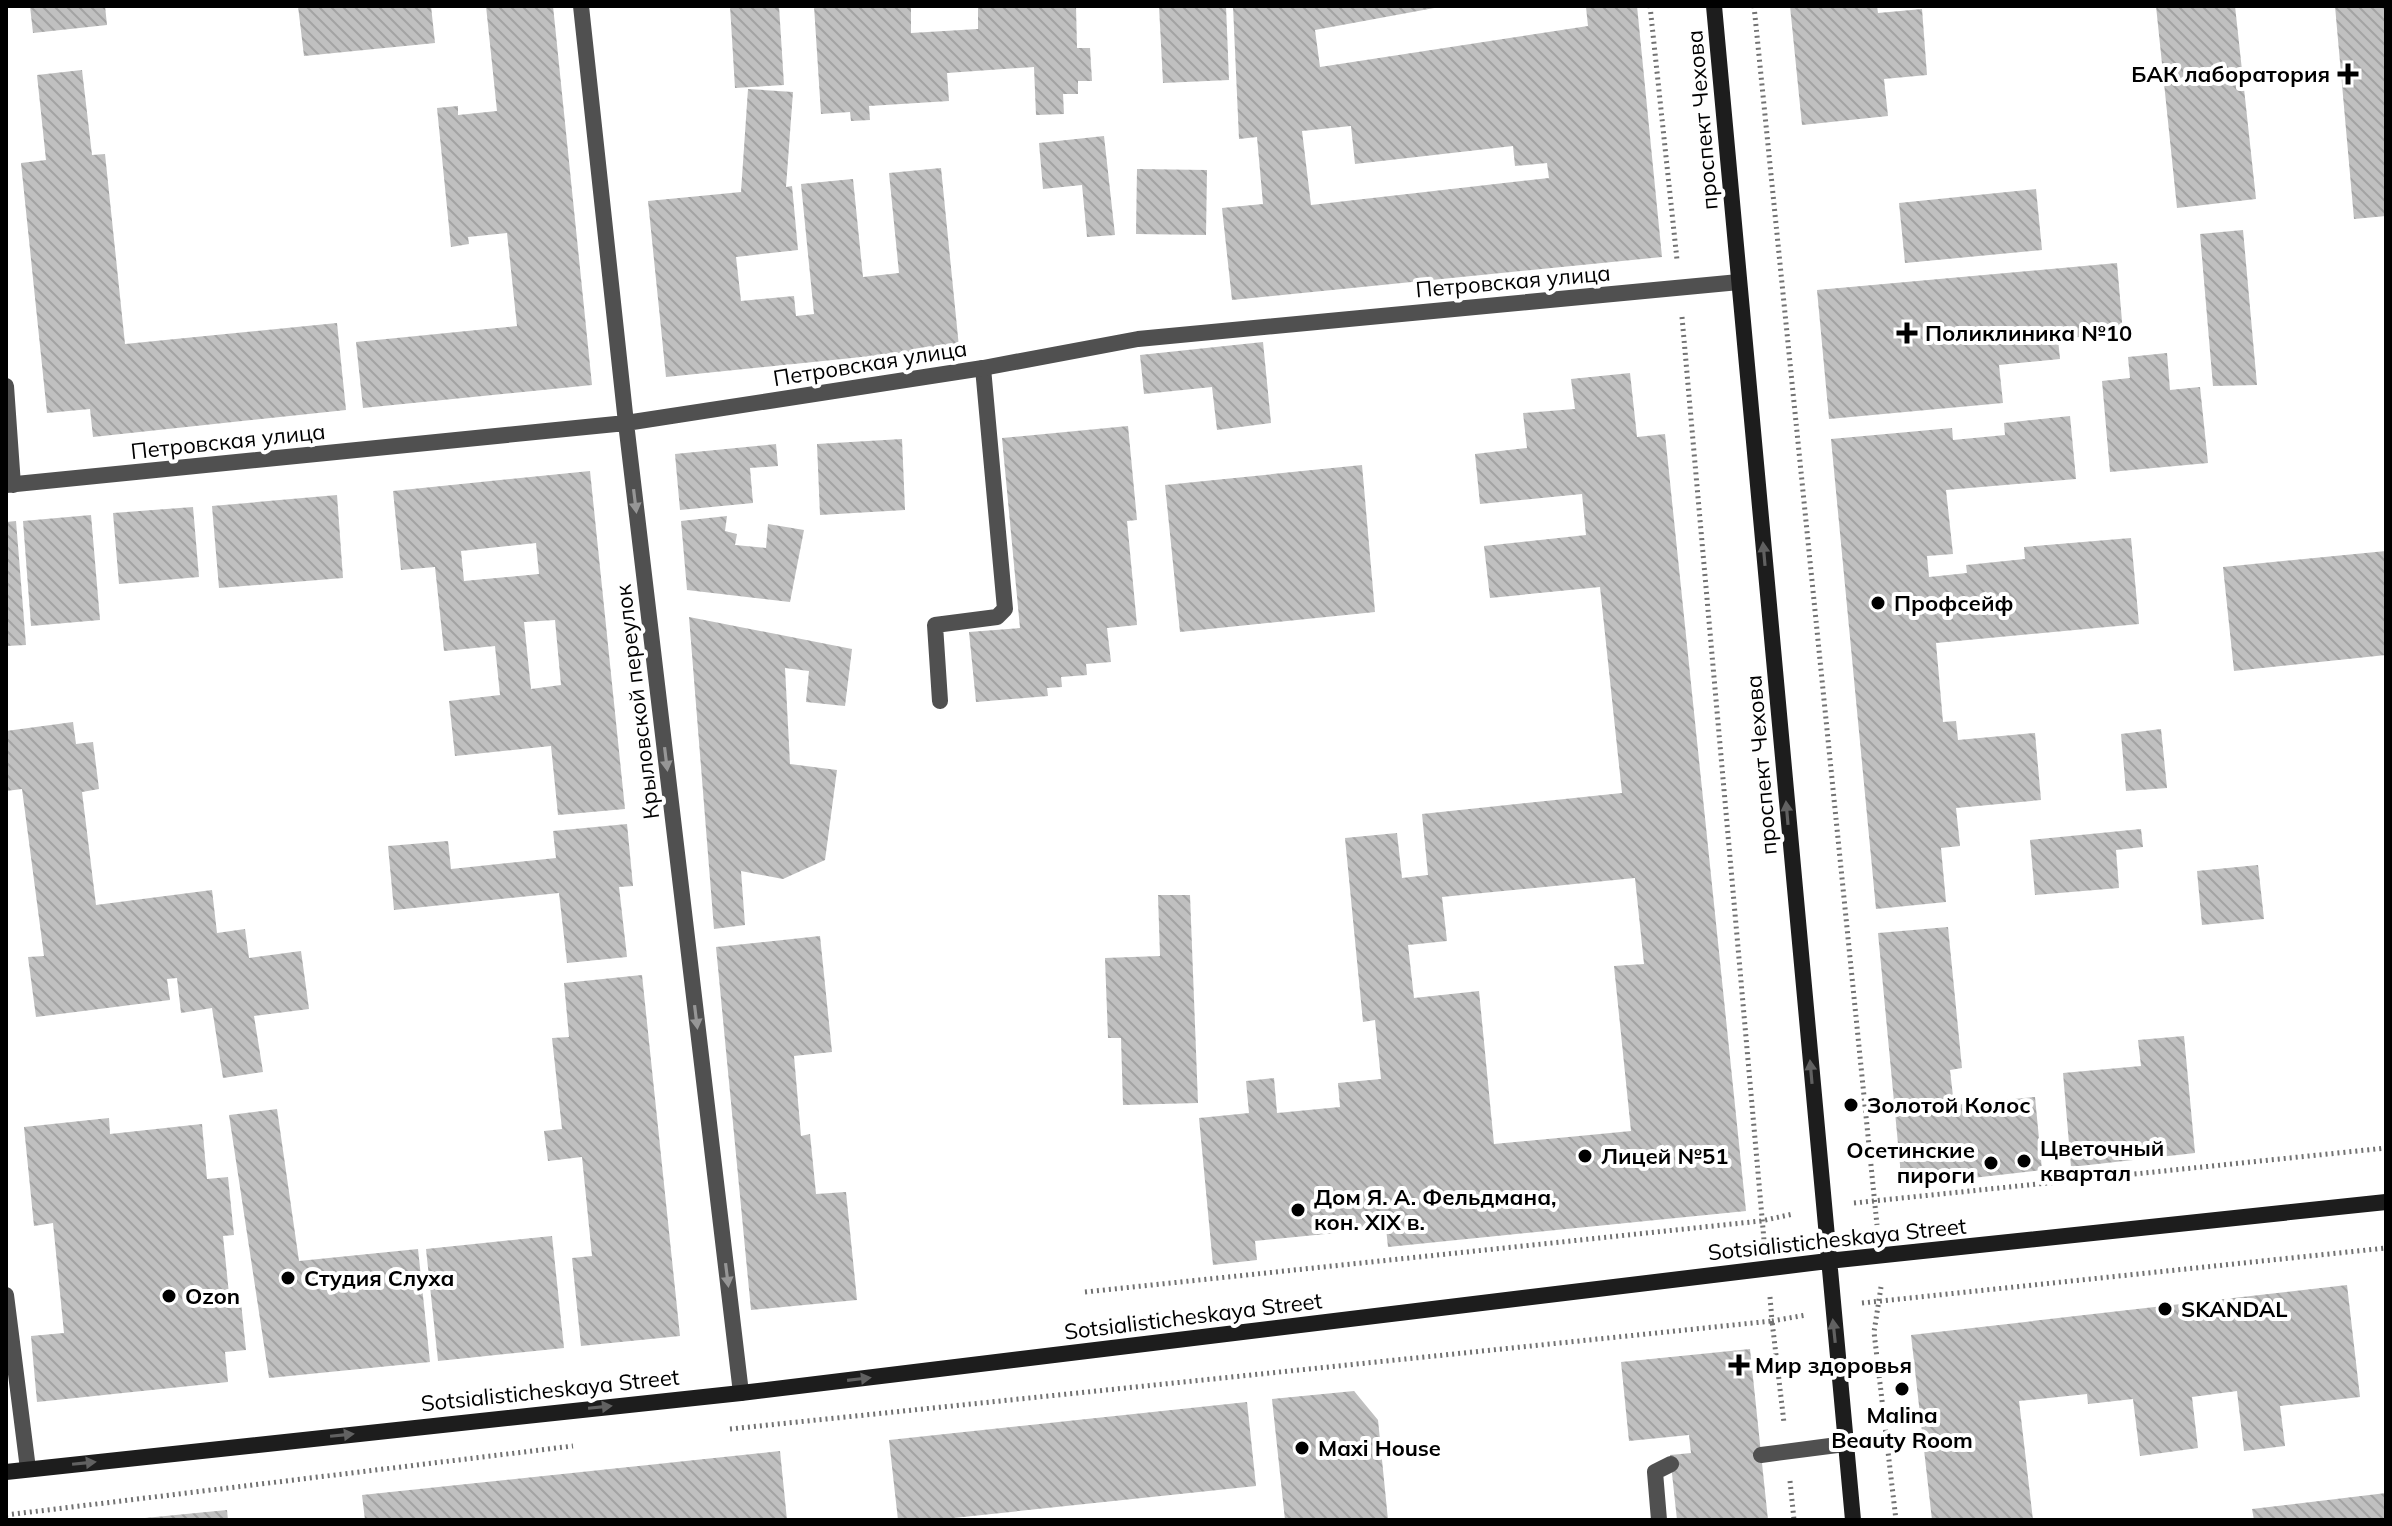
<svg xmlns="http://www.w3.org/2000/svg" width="2392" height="1526" viewBox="0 0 2392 1526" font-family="Mulish,sans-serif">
<defs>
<pattern id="building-back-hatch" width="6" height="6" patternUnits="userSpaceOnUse" patternTransform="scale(2)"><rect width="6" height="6" fill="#c0c0c0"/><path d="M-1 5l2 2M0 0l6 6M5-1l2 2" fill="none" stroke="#a3a3a3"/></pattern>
</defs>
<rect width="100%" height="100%" fill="#fff"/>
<path fill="url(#building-back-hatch)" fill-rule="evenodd" d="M30 6H105L107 25 33 33Z
M298 6H431L435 43 304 56Z
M486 6H553L592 385 363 408 356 342 517 326 507 233 468 237 469 244 451 247 437 108 458 106V115L497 111Z
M730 6H779L784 85 735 88Z
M814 6H911V33L978 29V6H1076L1077 48H1090L1092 81H1078V94H1063L1064 114 1036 115 1034 67 947 73 949 101 869 106 870 120 851 121 850 112 821 114Z
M1159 6H1226L1229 80 1163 83Z
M1233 6H1445L1315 30 1320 67 1588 26 1586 7 1637 6 1662 257 1232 300 1222 208 1263 204 1257 137 1239 139ZM1351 126 1355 164 1513 146 1515 166 1547 163 1549 178 1311 205 1302 131Z
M1790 6H1877L1878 13 1922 9 1927 75 1884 79 1888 116 1802 125Z
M2156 6H2235L2256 199 2177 208Z
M2335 6H2386V216L2354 219Z
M82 70 92 155 105 154 125 344 337 323 346 410 93 437 90 409 47 413 21 163 46 160 37 75Z
M748 89 793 92 786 187 792 186 798 250 736 257 741 301 794 296 796 316 814 314 801 184 853 179 863 277 899 273 889 173 941 168 959 347 666 377 648 201 741 192Z
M1104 136 1115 235 1087 237 1082 185 1043 189 1039 143Z
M1137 169 1207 170 1206 235 1136 234Z
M2036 189 2042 250 1905 263 1899 203Z
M2243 230 2257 385 2213 386 2200 234Z
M2117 263 2123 333 2058 339 2060 359 1999 365 2003 403 1829 419 1817 290Z
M1263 342 1271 423 1217 430 1212 387 1144 394 1140 355Z
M2167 353 2170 390 2200 387 2208 463 2110 472 2102 381 2130 378 2128 357Z
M1630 373 1637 437 1665 434 1746 1211 1388 1247 1386 1228 1255 1241 1257 1260 1213 1265 1199 1118 1249 1113 1246 1081 1274 1078 1277 1113 1340 1107 1338 1083 1381 1079 1375 1020 1363 1022 1345 838 1397 833 1402 878 1428 875 1422 814 1622 793 1600 587 1490 598 1484 546 1586 535 1582 494 1480 504 1475 454 1527 448 1523 413 1575 409 1571 379ZM1635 878 1644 964 1614 966 1631 1131 1494 1144 1479 991 1414 998 1408 945 1447 941 1442 897Z
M2070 416 2076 479 1946 490 1953 554 1927 556 1929 577 1967 573 1966 565 2025 559 2024 547 2131 538 2139 624 1936 643 1943 722 1956 721 1958 740 2035 733 2041 800 1956 808 1960 846 1941 848 1946 902 1876 909 1831 439 1952 428 1953 440 2005 435 2004 423Z
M1128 426 1137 520 1127 521 1137 625 1107 628 1111 662 1086 664 1087 675 1061 677 1062 687 1047 688 1048 696 976 702 969 632 1020 628 1002 438Z
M902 439 905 510 820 515 817 444Z
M776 444 778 466 750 468 753 503 680 510 675 454Z
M1362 465 1375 612 1180 632 1165 485Z
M590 471 625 809 558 815 551 746 455 756 449 701 500 695 495 646 444 651 435 567 401 570 393 491ZM536 543 539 574 464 581 461 551ZM555 620 561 685 531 689 524 622Z
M337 495 343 578 219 588 212 506Z
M193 507 199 577 119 584 113 513Z
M91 515 100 620 31 626 23 521Z
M727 516 725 531 737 534 735 545 766 548 768 524 804 530 790 602 687 590 681 521Z
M16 521 26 645 6 646V522Z
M2386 551V655L2234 671 2223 567Z
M689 617 852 649 845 706 806 702 809 671 785 668 790 764 837 770 825 860 783 879 741 871 745 925 714 929Z
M73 722 76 744 93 742 99 789 82 792 96 905 212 890 217 933 245 929 249 958 301 951 309 1009 254 1016 263 1072 223 1078 212 1008 181 1013 177 978 167 979 170 1000 36 1017 28 957 44 956 22 789 6 791V731Z
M2161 729 2167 788 2126 791 2121 734Z
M627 824 633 886 619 887 627 957 567 963 559 893 394 910 388 846 448 841 451 869 556 858 553 831Z
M2141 829 2143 847 2116 850 2119 888 2035 895 2030 840Z
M2258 865 2264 919 2202 925 2197 871Z
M1158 895H1190L1198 1103 1123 1105 1121 1038H1108L1105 958 1160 956Z
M1948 927 1962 1068 1950 1070 1954 1105 2035 1097 2042 1170 1902 1186 1878 933Z
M820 936 832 1052 794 1056 801 1136 810 1134 816 1194 846 1192 857 1300 751 1310 716 947Z
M642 975 680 1336 581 1346 572 1258 592 1256 582 1157 548 1161 544 1131 562 1129 552 1038 569 1037 564 983Z
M2184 1036 2195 1153 2071 1167 2063 1073 2141 1066 2138 1040Z
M277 1109 299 1261 418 1249 430 1362 269 1378 229 1115Z
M109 1118 110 1134 202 1124 207 1179 228 1177 234 1235 223 1236 229 1294 240 1293 246 1350 225 1352 228 1382 37 1402 31 1336 64 1333 53 1223 34 1226 24 1127Z
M552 1236 564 1348 438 1361 426 1249Z
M2347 1285 2360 1397 2280 1406 2285 1446 2244 1451 2237 1391 2192 1397 2198 1448 2140 1456 2133 1399 2088 1404 2087 1394 2019 1401 2033 1520H1932L1911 1335Z
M1750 1349 1768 1520H1677L1670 1455 1691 1453 1689 1435 1629 1441 1621 1362Z
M1354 1391 1378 1420 1388 1520H1285L1272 1399Z
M1247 1402 1256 1486 934 1520H898L889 1440Z
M780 1451 787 1520H365L362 1495Z
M2386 1493V1520H2254L2252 1509Z
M227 1510 228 1520H145V1518Z"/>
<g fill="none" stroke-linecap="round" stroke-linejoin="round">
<path stroke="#727272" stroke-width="5" stroke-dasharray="2 4" stroke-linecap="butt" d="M1650 6 1677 260
M1754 6 1877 1225
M1682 317 1764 1240
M1854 1203 2386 1148
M1881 1287 1874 1332 1896 1520
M1085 1292 1761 1221 1793 1214
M1770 1297 1772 1321 1806 1315
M1862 1303 2386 1248
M730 1429 1772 1321 1784 1423
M1790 1481 1794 1520
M6 1515 573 1446"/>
<path stroke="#505050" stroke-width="16" d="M940 701 935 625 997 617 1005 609 983 368
M6 1295 28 1469
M1761 1455 1845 1444
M1659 1520 1655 1472 1671 1464"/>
<path stroke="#505050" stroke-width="16" d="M581 6 626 423 741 1393
M6 386 13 485
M6 485 626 423 983 368 1138 339 1739 282"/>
<path stroke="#1d1d1d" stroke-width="16" d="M1714 6 1853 1520
M6 1472 741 1393 1828 1261 2386 1202"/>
</g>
<defs><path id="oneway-solid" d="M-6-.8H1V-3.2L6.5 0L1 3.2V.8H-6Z" transform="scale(2)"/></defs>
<g fill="#969696">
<use href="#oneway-solid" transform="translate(635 501) rotate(83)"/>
<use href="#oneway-solid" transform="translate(666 759) rotate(83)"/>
<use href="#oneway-solid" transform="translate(696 1017) rotate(83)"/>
<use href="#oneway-solid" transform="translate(727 1275) rotate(83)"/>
</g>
<g fill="#616161">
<use href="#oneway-solid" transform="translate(1764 554) rotate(-95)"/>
<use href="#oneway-solid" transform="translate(1787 813) rotate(-95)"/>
<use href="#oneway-solid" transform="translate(1811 1072) rotate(-95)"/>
<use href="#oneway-solid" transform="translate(1834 1331) rotate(-96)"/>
<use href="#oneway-solid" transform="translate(859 1379) rotate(-7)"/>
<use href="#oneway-solid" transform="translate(600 1407) rotate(-6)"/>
<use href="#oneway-solid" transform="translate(342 1435) rotate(-6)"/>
<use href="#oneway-solid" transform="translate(84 1463) rotate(-6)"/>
</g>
<g fill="#000" stroke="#fff" stroke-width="3">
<path d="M2344 62h8v8h8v8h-8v8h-8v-8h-8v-8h8z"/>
<path d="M1903 321h8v8h8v8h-8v8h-8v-8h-8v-8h8z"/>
<circle cx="1878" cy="603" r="8"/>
<circle cx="1851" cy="1105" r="8"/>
<circle cx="1585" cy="1156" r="8"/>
<circle cx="2024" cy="1161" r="8"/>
<circle cx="1991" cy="1163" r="8"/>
<circle cx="1298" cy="1210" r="8"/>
<circle cx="288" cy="1278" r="8"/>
<circle cx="169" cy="1296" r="8"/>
<circle cx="2165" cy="1309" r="8"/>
<path d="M1735 1353h8v8h8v8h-8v8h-8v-8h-8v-8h8z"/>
<circle cx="1902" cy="1389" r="8"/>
<circle cx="1302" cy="1448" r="8"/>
</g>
<g text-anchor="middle" stroke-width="8" stroke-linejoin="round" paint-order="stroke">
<g font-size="22" font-weight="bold" fill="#000" stroke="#fff" text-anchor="start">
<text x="2330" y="82" text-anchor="end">БАК лаборатория</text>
<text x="1925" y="341">Поликлиника №10</text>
<text x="1894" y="611">Профсейф</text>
<text x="1867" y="1113">Золотой Колос</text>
<text x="2040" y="1156">Цветочный<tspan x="2040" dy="25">квартал</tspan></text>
<text x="1975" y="1158" text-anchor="end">Осетинские<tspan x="1975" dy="25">пироги</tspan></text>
<text x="1601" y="1164">Лицей №51</text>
<text x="1314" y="1205">Дом Я. А. Фельдмана,<tspan x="1314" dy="25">кон. ХIХ в.</tspan></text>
<text x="304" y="1286">Студия Слуха</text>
<text x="185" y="1304">Ozon</text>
<text x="2181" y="1317">SKANDAL</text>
<text x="1755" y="1373">Мир здоровья</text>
<text x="1902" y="1423" text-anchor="middle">Malina<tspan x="1902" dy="25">Beauty Room</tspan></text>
<text x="1318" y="1456">Maxi House</text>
</g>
<g font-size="22" fill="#000" stroke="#fff">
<text transform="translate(1702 120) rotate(-95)" y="8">проспект Чехова</text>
<text transform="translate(1513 281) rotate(-5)" y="8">Петровская улица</text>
<text transform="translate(870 363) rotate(-9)" y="8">Петровская улица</text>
<text transform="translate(228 441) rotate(-6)" y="8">Петровская улица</text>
<text transform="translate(637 702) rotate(-97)" y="8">Крыловской переулок</text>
<text transform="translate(1761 765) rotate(-95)" y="8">проспект Чехова</text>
<text transform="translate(1837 1239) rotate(-6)" y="8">Sotsialisticheskaya Street</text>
<text transform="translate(1193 1316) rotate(-7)" y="8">Sotsialisticheskaya Street</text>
<text transform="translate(550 1390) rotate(-6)" y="8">Sotsialisticheskaya Street</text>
</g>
</g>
<rect width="2392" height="1526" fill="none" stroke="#000000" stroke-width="16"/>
</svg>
